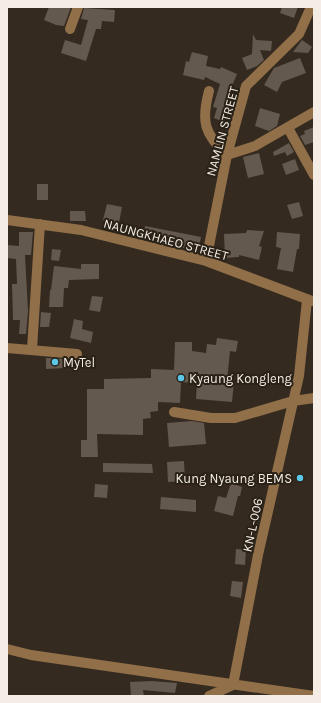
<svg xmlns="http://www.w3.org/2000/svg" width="321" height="703" viewBox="0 0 321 703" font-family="Karla,sans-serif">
<rect width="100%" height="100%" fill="#342a20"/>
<path fill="#64594e" d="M49 7H71L64 26 56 25 44 20Z
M282 7H298L294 18 280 13Z
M84 8 115 10 114 22 102 21 101 29H96L86 61 61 53 65 40 81 45 88 20 81 19Z
M253 34 256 40 272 41 271 51 260 50 264 60 257 66 247 70 242 58 252 54Z
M302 40 312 47 308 53 293 52Z
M192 52 208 56 206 66 220 69 221 67 237 74 231 88 229 97 231 98 227 111H226L224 122 214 118 217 108 213 107 220 84 205 77 204 80 183 75 186 61 189 62Z
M300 58 306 73 282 82 277 92 264 85 274 68Z
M260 108 280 114 277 126 269 131 255 126Z
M314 127V142L305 145 300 136 305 134 304 131Z
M289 143 294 152 287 156 285 152 274 156 273 152Z
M259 153 264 174 248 178 243 157Z
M295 159 299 170 286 175 282 164Z
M37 184H48V200H37Z
M299 202 303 216 292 219 287 205Z
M107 204 122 207 119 223 103 220Z
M70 211H85L86 221H70Z
M145 226 201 237 198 251 160 243 162 235 144 233Z
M247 230 264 231 259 246 262 247 259 260 239 255V257L225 258 224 234 246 233Z
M19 232H33L31 255H25L28 311 26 334H19L20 320H13L12 284H17L16 259 7 258V245L19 246Z
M277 232 300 234 299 249H297L293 272 277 269 281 248 276 247Z
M52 249 61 250 59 261 51 260Z
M81 264H99V279L69 280 68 288H64L63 307H49L50 290H51L54 266 81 269Z
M92 296 103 297 100 312 89 310Z
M41 312 51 313 49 327H40Z
M74 319 83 321 82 329 93 332 91 343 70 338Z
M217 338 238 341 236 352 230 351 227 381 234 382 232 402 196 399 197 383 181 382 180 403 158 402V411L150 412 151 418 143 419V435L97 434 98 457H81V440H87V389H104V379L151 378V369L174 370 175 342H192V351L206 353 207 344 216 345Z
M46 358 65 359V368L46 369Z
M192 421 204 423 206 444 169 447 167 423Z
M184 461 185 481 168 482 167 462Z
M103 463 152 464 153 473 103 472Z
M231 483 242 487 240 496H238L233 516 214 511 218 496 226 498Z
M95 484 108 485 107 498 94 497Z
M161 497 196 500V512L160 509Z
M236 549 246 550 245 565 235 564Z
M232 581 243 582 241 598 230 596Z
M152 681 177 683 175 693 143 690 144 696H131L130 682Z"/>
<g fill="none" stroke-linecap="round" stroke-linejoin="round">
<path stroke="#906f49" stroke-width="10" d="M70 29 78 7
M209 91C201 121 204 134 227 155L255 146 314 112
M288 128 314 175
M7 220 81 230 206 261 312 301
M206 261 227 155 246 86 299 34 311 7
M7 348 77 354
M32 349 40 224
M174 412 211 418H235L293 401 314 398
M7 649 31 655 314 696
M233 685 258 555 299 376 307 300
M209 696 233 685"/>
</g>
<g fill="#5ac8e6" stroke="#2a2117" stroke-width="1.5">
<circle cx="55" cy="362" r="4"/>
<circle cx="181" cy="378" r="4"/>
<circle cx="300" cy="478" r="4"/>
</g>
<g text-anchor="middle" stroke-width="4" stroke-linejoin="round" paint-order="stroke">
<g font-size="13" fill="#f3ede6" stroke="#2a2117">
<text transform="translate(222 131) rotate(-75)" y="5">NAMLIN STREET</text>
<text transform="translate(166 239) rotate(15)" y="5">NAUNGKHAEO STREET</text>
<text transform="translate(252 525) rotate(-78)" y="5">KN-L-006</text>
</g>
<g font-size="13" fill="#f3ede6" stroke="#2a2117" text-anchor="start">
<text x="63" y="367">MyTel</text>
<text x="189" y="383">Kyaung Kongleng</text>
<text x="292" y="483" text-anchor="end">Kung Nyaung BEMS</text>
</g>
</g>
<rect width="321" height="703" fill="none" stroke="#f3ede6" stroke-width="16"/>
</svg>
